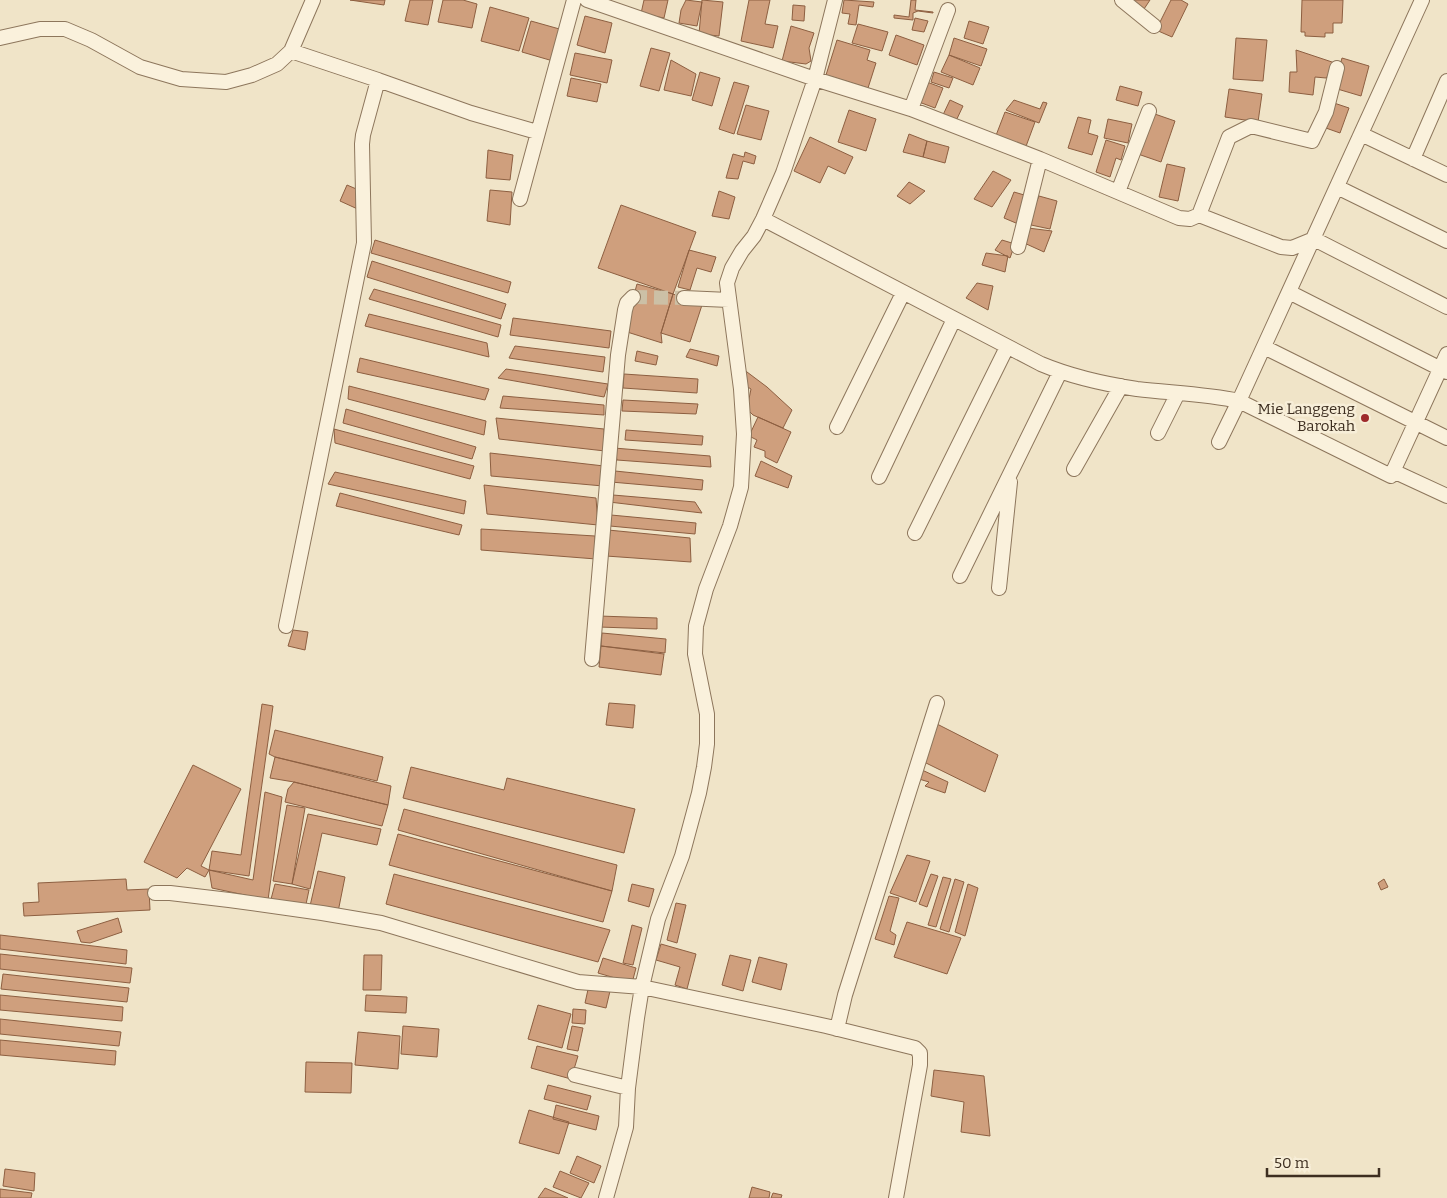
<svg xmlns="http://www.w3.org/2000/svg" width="1447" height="1198" viewBox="0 0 1447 1198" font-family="Bitter,serif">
<rect width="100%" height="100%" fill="#f0e4c8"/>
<path fill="#cf9f7d" stroke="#8d5f41" d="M350 0H385L384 5Z
M410 0H433L428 25 405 21Z
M443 0H463L477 4 472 28 438 22Z
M644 0H668L664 18 648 15 640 18Z
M686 0 702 2 697 26 679 23 681 10Z
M702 0 723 2 719 36 699 34Z
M749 0H770L765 24 778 26 773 48 741 41Z
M844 0 874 2 873 7 859 5 856 25 848 24 850 14 842 13Z
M911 0H916L915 10 933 12V13L918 11 913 13V20L894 18V15L909 17Z
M1123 0H1150L1142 12Z
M1171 0H1181L1188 4 1172 37 1156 30Z
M1302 0H1343L1342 23H1333V33H1325V37L1305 36V32H1301Z
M793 5 805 6 804 21 792 20Z
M490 7 529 18 519 51 481 41Z
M585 16 612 23 605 53 577 45Z
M915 18 928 21 924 32 912 30Z
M531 21 563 30 553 61 522 52Z
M969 21 989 27 983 44 964 38Z
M858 24 888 32 882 51 852 43Z
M791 26 814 33 809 48 811 61 806 64 782 61Z
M896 35 924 45 917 65 889 55Z
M954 38 987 49 981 66 949 55Z
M1236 38 1267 40 1263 81 1233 79Z
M837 40 870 50 867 60 876 63 868 88 826 75Z
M651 48 670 53 659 91 640 86Z
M1296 50 1338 64 1326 78 1315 77 1313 95 1289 92 1290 72H1297Z
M575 53 612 60 607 83 570 75Z
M949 55 980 68 973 85 941 72Z
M1342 58 1369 66 1361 96 1334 88Z
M671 60 696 74 691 96 664 90Z
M700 72 720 78 712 106 692 100Z
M934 72 953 78 949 88 931 82Z
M571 78 601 84 597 102 567 96Z
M734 82 749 86 734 134 719 129Z
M927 82 943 88 935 108 919 102Z
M1120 86 1142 92 1138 106 1116 100Z
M1229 89 1262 94 1258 122 1225 117Z
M950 100 963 106 955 123 942 117Z
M1014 100 1040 109 1043 102 1047 103 1039 123 1006 110Z
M1331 102 1349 108 1340 133 1323 127Z
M746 105 769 111 761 140 737 134Z
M849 110 876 119 866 151 838 142Z
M1005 112 1035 122 1025 149 995 138Z
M1149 112 1175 121 1161 162 1135 153Z
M1078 117 1091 120 1088 133 1098 136 1092 155 1068 148Z
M1108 119 1132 124 1128 143 1104 138Z
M909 134 927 141 923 157 903 152Z
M810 137 853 157 845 174 828 166 820 183 794 171Z
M1106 140 1125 146 1121 160 1116 158 1110 177 1096 172Z
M927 141 949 147 945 163 923 157Z
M488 150 513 155 510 180 486 178Z
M745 152 756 156 754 164 743 161 738 179 726 178 733 154 744 157Z
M1167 164 1185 168 1178 201 1159 197Z
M993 171 1011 180 992 207 974 199Z
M909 182 925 191 910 204 897 196Z
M347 185 361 191 362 211 340 201Z
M490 190 512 192 510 225 487 221Z
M719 191 735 197 729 219 712 216Z
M1014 192 1031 197 1023 226 1004 218Z
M1039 196 1057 201 1050 229 1031 225 1035 205Z
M621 205 696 232 673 294 598 268Z
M1028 228 1052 231 1044 252 1022 242Z
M375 240 511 282 508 293 371 253Z
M1002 240 1015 244 1010 258 995 250Z
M689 250 716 257 711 272 697 268 690 290 678 287Z
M986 253 1008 256 1005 272 982 265Z
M372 261 506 304 501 319 367 277Z
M977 283 993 286 988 310 966 298Z
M637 284 673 294 661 333 662 343 624 331Z
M374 289 501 325 498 337 369 299Z
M673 294 702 305 690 342 661 333Z
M369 314 487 343 489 357 365 326Z
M513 318 611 331 609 348 510 335Z
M515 346 605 357 603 372 509 358Z
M690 349 719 356 717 366 686 357Z
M637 351 658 356 656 365 635 361Z
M360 358 489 389 485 400 357 372Z
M506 369 608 384 604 397 498 378Z
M743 369 767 387 792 410 783 428 753 415 747 409 751 389 741 383Z
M624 374 698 379 697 393 623 388Z
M349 386 486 421 484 435 348 399Z
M503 396 604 405V415L500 408Z
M623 400 698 404 696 414 622 411Z
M346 409 476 447 472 459 343 423Z
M758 417 791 432 777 463 765 457V451L754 447 757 440 749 436Z
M496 418 604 429 605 451 499 439Z
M334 429 474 466 470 479 335 443Z
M626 430 703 436 702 445 625 440Z
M614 448 710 456 711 467 617 460Z
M490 453 604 466 603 486 491 476Z
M761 461 792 476 788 488 755 476Z
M615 471 703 480 702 490 611 482Z
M335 472 466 501 464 514 328 484Z
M484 485 596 498 598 525 487 514Z
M340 493 462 525 459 535 336 506Z
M613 495 695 502 702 513 609 502Z
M611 515 696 523 695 534 610 526Z
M481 529 595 536 596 559 481 550Z
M608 530 690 538 691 562 606 556Z
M599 616 657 618V629L599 627Z
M293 630 308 632 305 650 288 646Z
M602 633 666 639 665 653 601 646Z
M601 646 664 654 661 675 599 667Z
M609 703 635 705 633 728 606 725Z
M262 704 273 706 249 876 209 870 212 851 241 855Z
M937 724 998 755 985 792 924 762Z
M275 730 383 757 377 781 275 757 269 754Z
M275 757 391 786 388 805 294 782 270 778Z
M193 765 241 789 201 866 209 870 205 877 187 868 177 878 144 862Z
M411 767 504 790 507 778 635 809 624 853 403 798Z
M922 770 948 782 945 793 925 786 929 782 919 779Z
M294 782 388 805 382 826 285 802 288 789Z
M265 792 282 797 268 900 212 888 209 870 253 880Z
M287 805 305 808 292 884 273 881Z
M404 809 617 865 612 891 398 830Z
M308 814 381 829 377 845 322 833 310 889 292 884Z
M398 834 612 891 603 922 389 865Z
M907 855 930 861 916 902 890 893Z
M318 871 345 877 338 912 310 906Z
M394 874 610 930 598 962 386 904Z
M931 874 938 876 927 907 919 904Z
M943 877 951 879 936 927 928 925Z
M126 879 127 890 149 889 150 910 24 916 23 903 39 902 38 883Z
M955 879 964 882 949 932 940 929Z
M1384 879 1388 887 1381 890 1378 883Z
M275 884 309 890 305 909 270 903Z
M632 884 654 889 649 907 628 901Z
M968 884 978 888 965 936 955 932Z
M889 896 899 898 890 931 896 935 894 945 875 939Z
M676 903 686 905 677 943 667 940Z
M118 918 122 932 90 943 81 942 77 931Z
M907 922 961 938 947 974 894 957Z
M632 925 642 928 633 965 623 963Z
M0 935 127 950 126 964 0 949Z
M661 944 696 954 687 989 675 985 680 967 656 960Z
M0 954 132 968 130 983 0 969Z
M364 955H382L381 990H363Z
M730 955 751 960 743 991 722 985Z
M759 957 787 964 781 990 752 982Z
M603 958 636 968 632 983 598 973Z
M3 974 129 988 127 1002 1 989Z
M589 985 610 991 606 1008 585 1003Z
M0 995 123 1007 122 1021 0 1010Z
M366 995 407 997 406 1013 365 1011Z
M538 1005 571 1014 562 1048 528 1039Z
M573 1009 586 1010 585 1024 572 1023Z
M0 1019 121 1032 119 1046 0 1034Z
M403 1026 439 1029 437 1057 401 1054Z
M572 1026 583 1028 578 1051 567 1049Z
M358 1032 400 1036 398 1069 355 1065Z
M0 1040 116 1051 115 1065 0 1055Z
M537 1046 578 1056 571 1079 531 1068Z
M306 1062 352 1063 351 1093 305 1092Z
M934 1070 984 1076 990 1136 961 1132 964 1102 931 1096Z
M548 1085 591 1096 587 1110 544 1099Z
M556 1105 599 1116 596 1130 553 1119Z
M529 1110 569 1122 559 1154 519 1143Z
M577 1156 601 1166 594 1183 570 1173Z
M5 1169 35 1173 34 1191 3 1186Z
M560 1171 589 1183 581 1198 553 1187Z
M752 1187 770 1192 769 1198H749Z
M545 1188 568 1198H538Z
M0 1189 32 1193 31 1198H0Z
M773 1193 782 1195 781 1198H771Z"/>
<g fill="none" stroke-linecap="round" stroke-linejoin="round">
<path stroke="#ccc0a6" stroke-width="14" stroke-dasharray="14 7" stroke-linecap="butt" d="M633 297 684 298"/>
<defs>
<path id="minor" d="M587 0 815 79 911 109 1040 159 1179 218 1190 219 1199 215 1229 137 1251 126 1312 141 1326 112 1337 68
M1122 0 1154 26
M0 38 40 29H65L91 40 140 67 181 79 226 82 252 75 277 64 291 51 313 0
M291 51 378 80
M911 109 948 10
M1361 134 1447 175
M1413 159 1447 81
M1337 187 1447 241
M1118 192 1149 111
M520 199 574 0
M1199 215 1281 247 1292 248 1314 239 1447 307
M763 219 1041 364C1072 377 1104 384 1137 389 1171 393 1206 394 1239 401L1391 476 1447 354
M1018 247 1040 159
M1289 292 1447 372
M684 298 729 300
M1264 347 1447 438
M837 427 903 293
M1158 433 1178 393
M1219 442 1239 401 1422 0
M1074 469 1121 386
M1393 471 1447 496
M879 477 954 319
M915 533 1007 347
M960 576 1060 372
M999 588 1010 482
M286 626 364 243 362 144 363 135 378 80 471 113 537 132
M592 659 618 355 625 310 627 303 633 297
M155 893H170L229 900 322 913 381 923 578 982 642 987 826 1026 915 1048 920 1053V1065L896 1198
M837 1029 845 995 937 703
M575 1075 628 1088
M606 1198 626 1127 628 1088 637 1018 642 987 658 919 682 856 699 793 704 767 707 744V714L695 654 696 626 706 589 730 526 741 487 744 434 741 389 727 283 732 268 742 251 754 236 763 219 783 173 815 79 835 0"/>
</defs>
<use href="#minor" stroke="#8d765c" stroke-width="16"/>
<use href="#minor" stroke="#faf1dc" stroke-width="14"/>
</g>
<circle fill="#9e2a2b" stroke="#f7eed8" stroke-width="2" cx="1365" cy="418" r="5"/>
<g text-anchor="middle" stroke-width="5" stroke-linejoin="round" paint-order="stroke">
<g font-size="15" fill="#3d2e20" stroke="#f7eed8" text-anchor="end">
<text x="1355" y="414">Mie Langgeng<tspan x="1355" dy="17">Barokah</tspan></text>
</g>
</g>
<path d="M1267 1168v8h112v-8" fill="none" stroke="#3d2e20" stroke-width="2.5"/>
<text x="1274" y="1168" font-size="15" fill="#3d2e20" stroke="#f7eed8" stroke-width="4" paint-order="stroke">50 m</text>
</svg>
